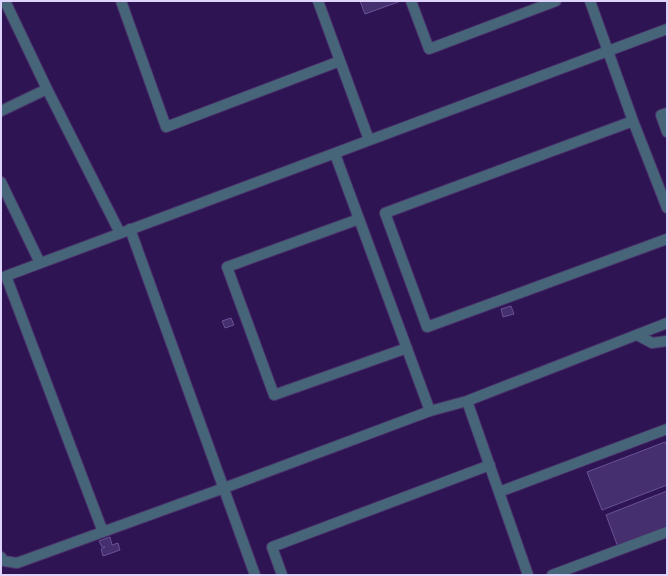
<svg xmlns="http://www.w3.org/2000/svg" width="668" height="576" viewBox="0 0 668 576" font-family="'IBM Plex Sans',sans-serif">
<rect width="100%" height="100%" fill="#2e1452"/>
<path fill="#462f6f" stroke="#695296" d="M360 1H401L365 14Z
M511 306 514 314 503 317 501 309Z
M231 318 234 325 225 328 222 321Z
M665 442 667 446V485L602 510 587 472Z
M667 491V528L618 547 606 515Z
M110 537 112 545 118 543 120 550 103 556 101 549 105 547H102L99 541Z"/>
<g fill="none" stroke-linecap="round" stroke-linejoin="round">
<defs>
<path id="street" d="M5 1 47 89 120 233
M121 1 166 127 340 61
M318 1 369 140
M411 1 429 49 556 1
M590 1 633 121 667 208
M1 111 47 89
M667 113 661 115 667 132
M633 121 385 213 427 327 667 239
M335 154 430 411
M1 182 40 263
M359 219 227 267 274 395 407 348
M130 229 255 575
M637 335 652 343 667 341
M467 401 528 575
M499 492 667 429
M103 532 6 276 667 29
M1 557 4 561 17 563 224 488 430 411 467 401 667 323
M282 575 272 547 490 465
M552 575 667 532"/>
</defs>
<use href="#street" stroke="#4a336d" stroke-width="12"/>
<use href="#street" stroke="#476579" stroke-width="10"/>
</g>
<rect width="668" height="576" fill="none" stroke="#dfd4fb" stroke-width="4"/>
</svg>
